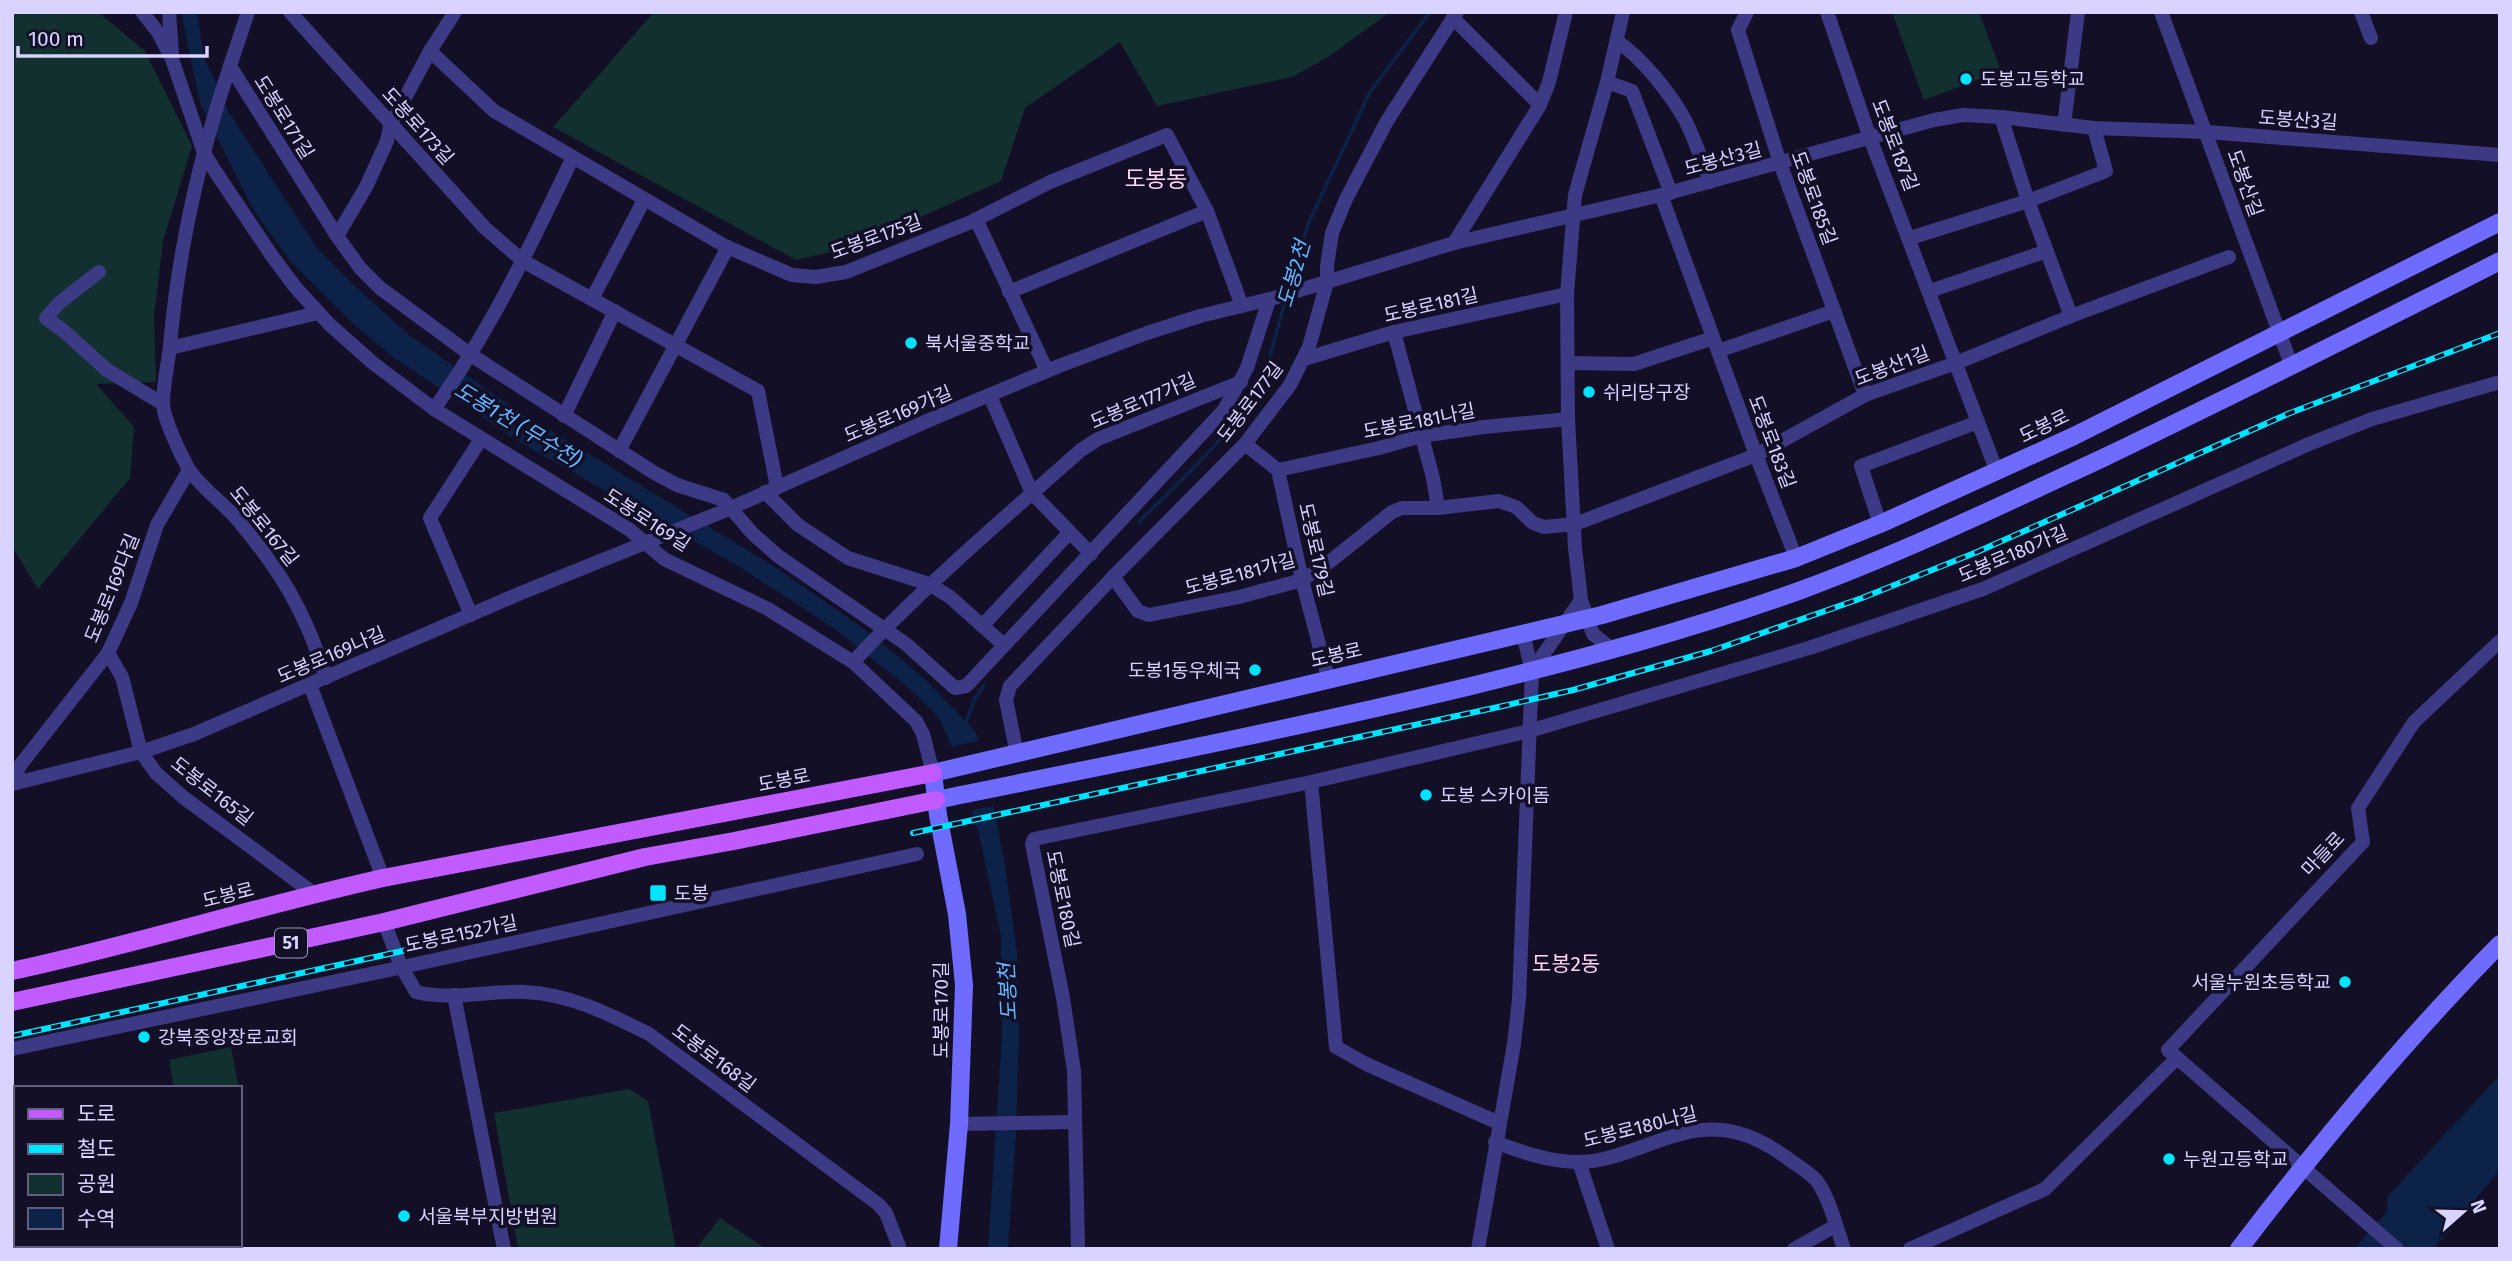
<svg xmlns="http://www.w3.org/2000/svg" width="2512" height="1261" font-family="'Fira Sans','Noto Sans KR',sans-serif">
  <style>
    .green { fill: #12302f }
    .water { fill: #0c2248 }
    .pier { fill: #130f26 }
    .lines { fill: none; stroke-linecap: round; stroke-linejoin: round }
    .stream { stroke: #0c2248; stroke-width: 3.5 }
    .street { stroke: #3d3a85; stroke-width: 14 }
    .secondary { stroke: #6f6bff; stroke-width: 18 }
    .primary { stroke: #c25bff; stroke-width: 18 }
    .rail-casing { stroke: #00e5ff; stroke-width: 6 }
    .rail { stroke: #130f26; stroke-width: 3.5; stroke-dasharray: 10; stroke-linecap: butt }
    .poi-dot { fill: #00e5ff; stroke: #130f26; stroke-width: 2.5 }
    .labels { text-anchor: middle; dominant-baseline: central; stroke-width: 7; stroke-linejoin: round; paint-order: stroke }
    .shield { fill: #130f26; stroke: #9e99be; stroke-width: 2 }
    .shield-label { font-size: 18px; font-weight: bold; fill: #d9d4ff }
    .poi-label { font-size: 19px; fill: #d9d4ff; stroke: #130f26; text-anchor: start }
    .street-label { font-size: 19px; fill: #d9d4ff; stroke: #130f26 }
    .water-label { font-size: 21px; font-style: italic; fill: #62b6ff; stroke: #130f26 }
    .neighbourhood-label { font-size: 21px; fill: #ffd6f0; stroke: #130f26 }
    .quarter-label { font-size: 23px; fill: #ffd6f0; stroke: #130f26 }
  </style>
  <rect width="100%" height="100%" fill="#130f26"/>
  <g class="green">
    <path d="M 12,12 L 98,12 L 145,51 L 192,146 L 163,241 L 154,317 L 156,382 L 96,384 L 134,427 L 130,478 L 38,589 L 12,546 Z"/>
    <path d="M 654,12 L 1390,12 L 1328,57 L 1292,77 L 1157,106 L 1120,42 L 1025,108 L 1001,181 L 853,247 L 796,260 L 553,127 Z"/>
    <path d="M 1892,12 L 1979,12 L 2001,71 L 1924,100 Z"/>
    <path d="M 231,1047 L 239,1088 L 174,1088 L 169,1060 Z"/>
    <path d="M 629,1089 L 648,1101 L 676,1249 L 518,1249 L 494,1113 Z"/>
    <path d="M 720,1218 L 766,1249 L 696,1249 Z"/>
  </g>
  <g class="water">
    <path d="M 181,12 L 197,12 L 204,57 L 228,111 L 317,248 L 358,289 L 408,334 L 518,411 L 772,565 L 863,628 L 925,679 L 975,731 L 983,752 L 1005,865 L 1017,954 L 1019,1031 L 1016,1130 L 1008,1249 L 988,1249 L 1002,1036 L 1001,936 L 979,834 L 950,742 L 938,716 L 909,688 L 840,633 L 811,613 L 736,565 L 518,441 L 393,357 L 357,327 L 291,262 L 254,211 L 200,103 Z"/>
    <path d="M 2500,1075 L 2500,1170 L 2433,1249 L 2354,1249 L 2387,1212 L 2387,1197 Z"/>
  </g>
  <path class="pier" d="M 983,740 L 997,805 L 968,811 L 948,748 Z"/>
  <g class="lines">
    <g class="stream">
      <path d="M 1289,288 L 1309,222 L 1370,92 L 1430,12"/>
      <path d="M 1139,522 C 1179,481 1226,441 1255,392 C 1271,363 1276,330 1286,299"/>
      <path d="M 966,723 L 975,698 L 984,686"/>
    </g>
    <g class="street">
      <path d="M 142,12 L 158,32 L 172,59 L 204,153 L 215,171 L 272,256 L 296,288 L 330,325 L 373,363 L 434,409 L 630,530 L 664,559 L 768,609 L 853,662 L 916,721 L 923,734 L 933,773"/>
      <path d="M 169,12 L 172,53"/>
      <path d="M 248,12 L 230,66 L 337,236 L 360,268 L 380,288 L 471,355 L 653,472 L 677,485 L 724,500 L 752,533 L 778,556 L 906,644 L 955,688 L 966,686 L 970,682 L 1224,410 L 1247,368 L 1269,300"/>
      <path d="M 290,12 L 485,228 L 523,261 L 758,391 L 777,487"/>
      <path d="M 1747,12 L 1738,30 L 1780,163 L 1865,395"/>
      <path d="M 1827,12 L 1870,138 L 1997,472"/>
      <path d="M 2161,12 L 2292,367"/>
      <path d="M 2361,12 L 2371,38"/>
      <path d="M 1453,18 L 1540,105"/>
      <path d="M 1617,41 C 1642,58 1671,94 1685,120 C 1695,139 1702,162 1710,182"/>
      <path d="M 430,51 L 494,111 L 725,246 L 792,275 L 816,277 L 846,272 L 971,222 L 1050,182 L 1167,135 L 1207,211 L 1242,306"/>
      <path d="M 230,66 C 200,155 178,252 170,346 C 168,364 163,385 163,404 C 164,420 180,453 188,468 C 198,485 222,502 236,518 C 280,570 306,612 326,678"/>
      <path d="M 1607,82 L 1632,91 L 1671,193"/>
      <path d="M 2001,117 L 2028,201 L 2071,316"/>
      <path d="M 2064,125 L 2078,12"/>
      <path d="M 1661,195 L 1756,455 L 1796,558"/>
      <path d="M 976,219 L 1047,371"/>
      <path d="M 337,236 L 366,187 L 387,141 L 390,126 L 430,51 L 455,12"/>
      <path d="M 1910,238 L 2028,201 L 2106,171 L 2094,128"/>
      <path d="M 1454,243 L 1540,105 L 1549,82 L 1566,12"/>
      <path d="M 99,272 L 59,303 L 46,318 L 65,332 L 107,370 L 163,404"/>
      <path d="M 1930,291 L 2047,251"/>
      <path d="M 1009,292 L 1207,211"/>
      <path d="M 592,299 L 644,200"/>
      <path d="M 1394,332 L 1433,478 L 1438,508"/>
      <path d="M 170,348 L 318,313"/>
      <path d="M 1718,351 L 1834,311"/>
      <path d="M 1304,359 L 1394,332 L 1567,294"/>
      <path d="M 1568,363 L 1634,364 L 1713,338"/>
      <path d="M 990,396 L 1032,493 L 1091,554"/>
      <path d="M 434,409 C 490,331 531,245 572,159"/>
      <path d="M 564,416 L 615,311"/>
      <path d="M 1245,444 L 1278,470 L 1302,580 L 1328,678"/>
      <path d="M 619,451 L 728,247"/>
      <path d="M 1278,470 L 1379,448 L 1421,436 L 1484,427 L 1568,419"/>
      <path d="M 765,492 L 798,525 L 848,558 L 929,584 L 950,597 L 1004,645"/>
      <path d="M 1880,524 L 1861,466 L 1978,422"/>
      <path d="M 1113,577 L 1138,611 L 1149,615 L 1239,597 L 1302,580 L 1328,563 L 1392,512 L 1402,508 L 1438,508 L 1499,501 L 1516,507 L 1533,523 L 1544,527 L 1575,524 L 1756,455 L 1865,395 L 1956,363 L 2071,316 L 2229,257"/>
      <path d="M 471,615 L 430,518 L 481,439"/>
      <path d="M 982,626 L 1070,532"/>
      <path d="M 1613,650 L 1593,634 L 1581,600 L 1575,548 L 1568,419 L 1567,294 L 1575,195 L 1607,82 L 1623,12"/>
      <path d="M 108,653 L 122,677 L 141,752 L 156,773 L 183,797 L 313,893"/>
      <path d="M 853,662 C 924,586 1003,519 1081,450 L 1098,439 L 1241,382"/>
      <path d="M 1532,671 L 1581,600"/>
      <path d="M 310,685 L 383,878"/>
      <path d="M 1017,754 L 1006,700 L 1010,686 L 1113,577 L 1245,444 L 1290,385 L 1309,347 L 1327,282 L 1327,266 L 1332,233 L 1346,199 L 1387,121 L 1457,12"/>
      <path d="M 17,782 L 18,768 L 108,653 L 131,603 L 157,525 L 189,470"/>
      <path d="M 1311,782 L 1336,1047 L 1366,1064 L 1499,1123"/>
      <path d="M 12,784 L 141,752 L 194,734 L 521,593 L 724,511 L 934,418 L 1059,366 L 1147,333 L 1200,316 L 1274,298 L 1454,243 L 1661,195 L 1934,120 L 1963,115 L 2001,117 L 2094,128 L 2207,132 L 2500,155"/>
      <path d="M 384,922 L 401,966 L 416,992 C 451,1001 489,990 525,992 C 570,994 609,1014 649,1034 L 878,1204 L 886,1213 L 900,1249"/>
      <path d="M 454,995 L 504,1249"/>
      <path d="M 12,1049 L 389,970 L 917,854"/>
      <path d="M 959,1124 L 1075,1122"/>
      <path d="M 1495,1142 C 1521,1152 1550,1162 1578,1162 C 1613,1162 1648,1142 1681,1134 C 1724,1122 1756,1135 1790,1160 C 1798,1166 1809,1172 1816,1180 C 1829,1196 1837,1229 1844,1249"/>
      <path d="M 1579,1162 L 1608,1249"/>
      <path d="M 1078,1249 L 1074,1071 L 1063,998 L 1032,844 L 1034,839 L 1311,782 L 1529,731 L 1809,648 L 1983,589 L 2309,444 L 2372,419 L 2500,382"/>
      <path d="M 1478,1249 L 1514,1044 L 1519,999 L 1532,671 L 1523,634"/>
      <path d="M 1794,1249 L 1835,1226"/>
      <path d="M 1910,1249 L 2045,1189 L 2176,1059"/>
      <path d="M 2397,1249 L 2168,1050 L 2363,842 L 2358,808 L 2414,722 L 2500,641"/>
    </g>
    <g class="secondary">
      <path d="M 936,800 C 1113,764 1291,729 1467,687 C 1581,659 1694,629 1804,589 C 1906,551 2004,504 2103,458 C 2236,394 2368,328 2500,261"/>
      <path d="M 948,1249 L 959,1124 L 964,985 L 957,914 L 938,815 L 933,773 L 1602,615 L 1796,558 L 1880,524 L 2074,436 L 2500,222"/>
      <path d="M 2239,1249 C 2320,1143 2406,1039 2500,944"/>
    </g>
    <g class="primary">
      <path d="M 12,971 C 137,944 258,906 383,878 L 933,773"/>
      <path d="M 12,1002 L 384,922 L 645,857 L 734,841 L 936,800"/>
    </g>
    <g class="rail-casing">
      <g id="rail">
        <path d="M 913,833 L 1503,706 L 1573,690 L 1711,651 L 1862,598 L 1977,552 L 2290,413 L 2500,333"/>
        <path d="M 12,1036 L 407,950"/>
      </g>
    </g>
    <use href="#rail" class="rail"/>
  </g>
  <g class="poi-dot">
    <circle cx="1966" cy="79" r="7"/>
    <circle cx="911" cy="343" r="7"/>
    <circle cx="1589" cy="392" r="7"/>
    <circle cx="1255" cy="670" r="7"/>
    <circle cx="1426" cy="795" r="7"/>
    <rect x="649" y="884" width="18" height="18" rx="3.5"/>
    <circle cx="2345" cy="982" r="7"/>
    <circle cx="144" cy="1037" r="7"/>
    <circle cx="2169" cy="1159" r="7"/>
    <circle cx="404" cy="1216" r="7"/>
  </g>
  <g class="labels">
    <rect class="shield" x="275" y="928.5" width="32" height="29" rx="5"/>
    <g class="shield-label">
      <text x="291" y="943">51</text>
    </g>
    <g class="poi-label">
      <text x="1980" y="79">도봉고등학교</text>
      <text x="925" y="343">북서울중학교</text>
      <text x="1603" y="392">쉬리당구장</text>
      <text x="1241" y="670" text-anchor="end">도봉1동우체국</text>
      <text x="1440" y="795">도봉 스카이돔</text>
      <text x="674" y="893">도봉</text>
      <text x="2331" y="982" text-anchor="end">서울누원초등학교</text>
      <text x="158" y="1037">강북중앙장로교회</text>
      <text x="2183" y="1159">누원고등학교</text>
      <text x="418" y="1216">서울북부지방법원</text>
    </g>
    <g class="street-label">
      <text transform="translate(284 117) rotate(58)">도봉로171길</text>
      <text transform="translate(2298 120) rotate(4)">도봉산3길</text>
      <text transform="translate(418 126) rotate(48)">도봉로173길</text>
      <text transform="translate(1895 145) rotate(69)">도봉로187길</text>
      <text transform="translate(1723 159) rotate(-15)">도봉산3길</text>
      <text transform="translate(2245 183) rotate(70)">도봉산길</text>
      <text transform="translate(1814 198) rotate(70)">도봉로185길</text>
      <text transform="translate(876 237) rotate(-20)">도봉로175길</text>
      <text transform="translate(1431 305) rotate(-13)">도봉로181길</text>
      <text transform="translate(1892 366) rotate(-21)">도봉산1길</text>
      <text transform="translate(1143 401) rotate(-23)">도봉로177가길</text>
      <text transform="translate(1250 402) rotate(-53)">도봉로177길</text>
      <text transform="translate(898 414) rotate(-23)">도봉로169가길</text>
      <text transform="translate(1419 421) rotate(-11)">도봉로181나길</text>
      <text transform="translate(2044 426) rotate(-26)">도봉로</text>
      <text transform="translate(1772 442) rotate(69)">도봉로183길</text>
      <text transform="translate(647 520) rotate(33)">도봉로169길</text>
      <text transform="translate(264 526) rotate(51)">도봉로167길</text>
      <text transform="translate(1316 550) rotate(77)">도봉로179길</text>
      <text transform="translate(2013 554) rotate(-23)">도봉로180가길</text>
      <text transform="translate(1240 574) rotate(-15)">도봉로181가길</text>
      <text transform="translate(112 588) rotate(-68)">도봉로169다길</text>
      <text transform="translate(331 655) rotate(-23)">도봉로169나길</text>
      <text transform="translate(1336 655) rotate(-13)">도봉로</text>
      <text transform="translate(784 780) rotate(-11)">도봉로</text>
      <text transform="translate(212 791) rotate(38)">도봉로165길</text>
      <text transform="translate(2323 854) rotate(-47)">마들로</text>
      <text transform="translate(228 895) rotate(-14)">도봉로</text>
      <text transform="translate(1063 899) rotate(78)">도봉로180길</text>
      <text transform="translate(461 934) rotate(-12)">도봉로152가길</text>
      <text transform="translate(941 1010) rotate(-90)">도봉로170길</text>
      <text transform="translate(714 1058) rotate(37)">도봉로168길</text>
      <text transform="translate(1640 1127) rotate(-14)">도봉로180나길</text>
    </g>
    <g class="water-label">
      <text transform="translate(1294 274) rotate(-74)">도봉2천</text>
      <text transform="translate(518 425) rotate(31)">도봉1천 (무수천)</text>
      <text transform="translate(1008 992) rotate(-93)">도봉천</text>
    </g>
    <g class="neighbourhood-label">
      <text x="1566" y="964">도봉2동</text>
    </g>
    <g class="quarter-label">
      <text x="1156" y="179">도봉동</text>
    </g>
  </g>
  <rect width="2512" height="1261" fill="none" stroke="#d9d4ff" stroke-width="28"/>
  <rect x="14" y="1086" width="228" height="161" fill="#130f26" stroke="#625e7d" stroke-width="2"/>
  <rect x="28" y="1109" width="35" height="10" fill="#c25bff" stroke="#625e7d" stroke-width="2"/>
  <text x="77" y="1121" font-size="21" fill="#d9d4ff">도로</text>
  <rect x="28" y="1144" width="35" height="10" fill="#00e5ff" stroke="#625e7d" stroke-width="2"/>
  <text x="77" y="1156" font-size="21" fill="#d9d4ff">철도</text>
  <rect x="28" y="1174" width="35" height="21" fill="#12302f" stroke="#625e7d" stroke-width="2"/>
  <text x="77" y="1191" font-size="21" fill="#d9d4ff">공원</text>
  <rect x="28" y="1208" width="35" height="21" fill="#0c2248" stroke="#625e7d" stroke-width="2"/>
  <text x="77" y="1226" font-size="21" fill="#d9d4ff">수역</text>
  <g transform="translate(2463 1212) rotate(70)" stroke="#130f26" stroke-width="5" paint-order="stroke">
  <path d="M0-5L12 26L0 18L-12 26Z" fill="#d9d4ff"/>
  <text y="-10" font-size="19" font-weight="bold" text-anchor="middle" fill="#d9d4ff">N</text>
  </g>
  <path d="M18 46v10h189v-10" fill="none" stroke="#d9d4ff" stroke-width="3.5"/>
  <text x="28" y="46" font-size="21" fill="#d9d4ff" stroke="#130f26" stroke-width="5" paint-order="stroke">100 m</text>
</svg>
